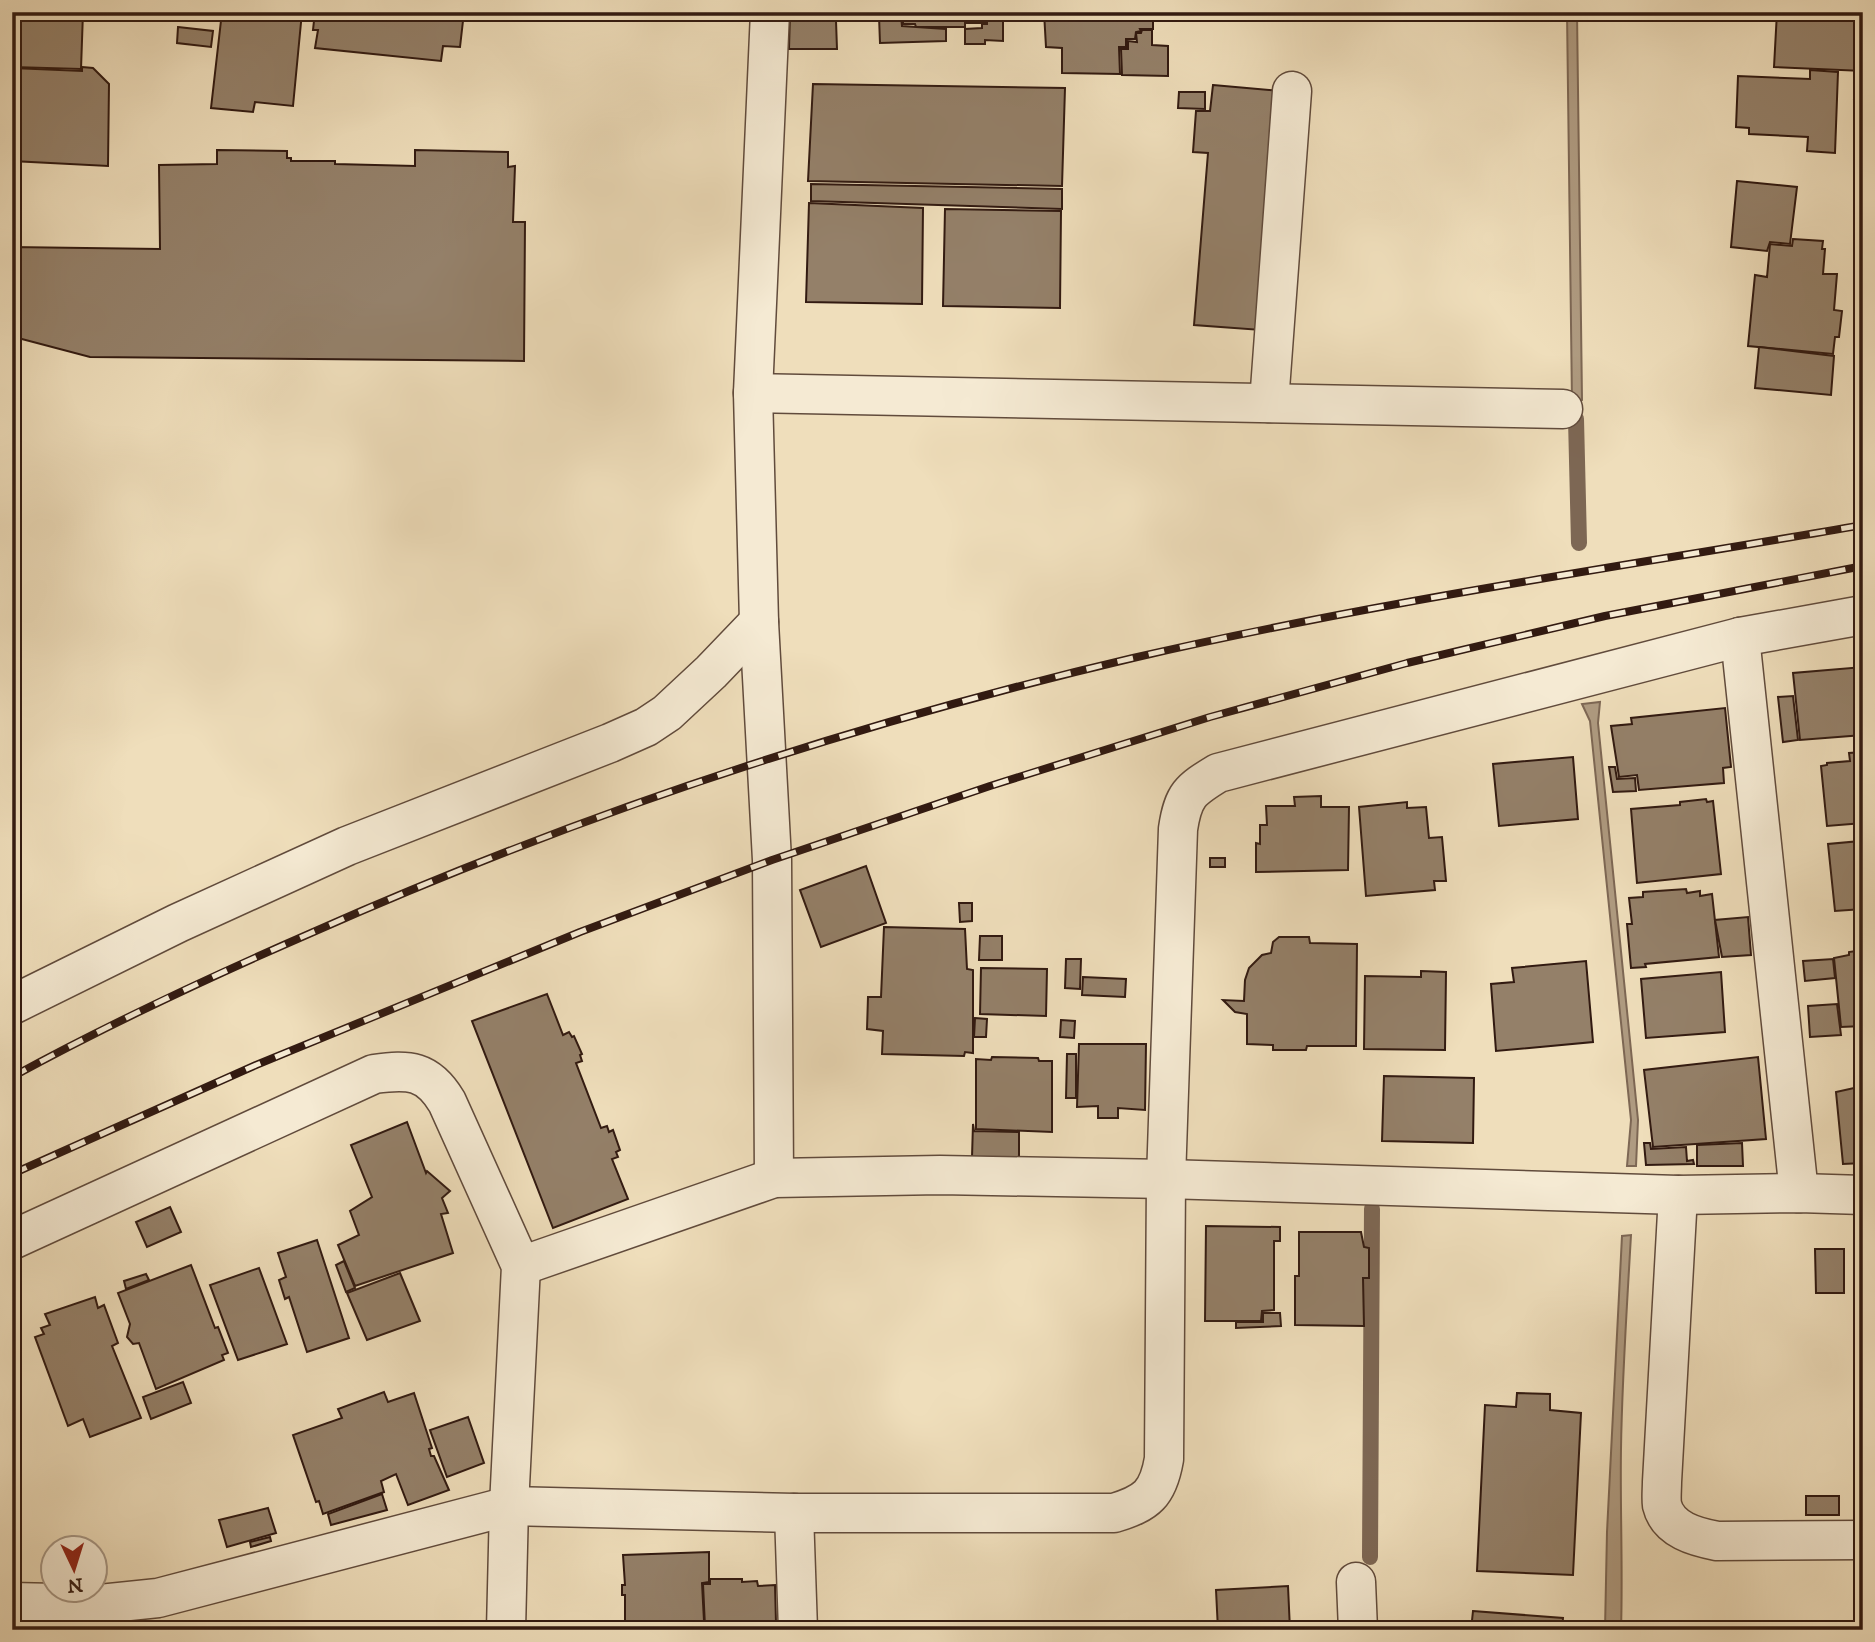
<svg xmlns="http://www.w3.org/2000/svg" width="1875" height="1642" font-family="'IM FELL DW Pica',serif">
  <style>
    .water { fill: #af9b81; stroke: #7d6754; stroke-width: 2 }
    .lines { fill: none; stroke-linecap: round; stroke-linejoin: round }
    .stream { stroke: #7d6754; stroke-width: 16 }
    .building { fill: #948069; stroke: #321a11; stroke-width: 2 }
    .minor-casing { stroke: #614b3c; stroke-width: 41 }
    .minor { stroke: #f5ead3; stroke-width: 38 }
    .rail-casing { stroke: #321a11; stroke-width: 8 }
    .rail { stroke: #f5ead3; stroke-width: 5; stroke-dasharray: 16; stroke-linecap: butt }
  </style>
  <rect width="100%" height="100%" fill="#efdebb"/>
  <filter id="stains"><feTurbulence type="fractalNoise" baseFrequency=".00286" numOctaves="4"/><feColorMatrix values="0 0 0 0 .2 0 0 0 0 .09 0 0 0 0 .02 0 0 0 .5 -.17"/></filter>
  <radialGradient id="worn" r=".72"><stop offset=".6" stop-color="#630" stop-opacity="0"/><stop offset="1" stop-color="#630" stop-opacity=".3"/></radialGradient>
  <g class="water">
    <path d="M 1567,12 L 1577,12 L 1582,400 L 1572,402 Z"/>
    <path d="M 1600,702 L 1598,723 L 1638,1120 L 1636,1166 L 1627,1166 L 1631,1120 L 1590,721 L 1582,704 Z"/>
    <path d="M 1631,1235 C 1627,1306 1622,1378 1621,1449 C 1620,1509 1623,1569 1621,1630 L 1605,1630 L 1607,1532 L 1622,1236 Z"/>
  </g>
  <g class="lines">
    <g class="stream">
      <path d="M 1576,419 L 1579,543"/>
      <path d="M 1370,1557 L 1372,1209"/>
    </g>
  </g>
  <g class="building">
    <path d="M 12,12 L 83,12 L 81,69 L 12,67 Z"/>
    <path d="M 222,12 L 302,12 L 293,106 L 255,102 L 253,112 L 211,108 Z"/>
    <path d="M 315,12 L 464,12 L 460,47 L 443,46 L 441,61 L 315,48 L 318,30 L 313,30 Z"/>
    <path d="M 790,12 L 827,12 L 827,20 L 836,21 L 837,49 L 789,49 Z"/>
    <path d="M 903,12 L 985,12 L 985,23 L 965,23 L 965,27 L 916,27 L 915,24 L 903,24 Z"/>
    <path d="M 987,12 L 1003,12 L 1003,41 L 985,40 L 985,44 L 965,44 L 965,29 L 982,28 L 982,24 L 987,24 Z"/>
    <path d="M 1044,12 L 1153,12 L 1153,29 L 1140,29 L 1141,31 L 1136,32 L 1135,39 L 1126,39 L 1126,47 L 1119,47 L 1120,74 L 1062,73 L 1062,48 L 1046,47 Z"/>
    <path d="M 1777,12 L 1863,12 L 1863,71 L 1774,67 Z"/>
    <path d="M 901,15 L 902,26 L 946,29 L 946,41 L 880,43 L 879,16 Z"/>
    <path d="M 178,27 L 213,31 L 211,47 L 177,43 Z"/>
    <path d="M 1142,30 L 1152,30 L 1152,45 L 1168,46 L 1168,76 L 1122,75 L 1121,49 L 1128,49 L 1128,41 L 1137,42 L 1136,33 L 1141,33 Z"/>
    <path d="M 82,67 L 93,68 L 109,84 L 108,166 L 12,161 L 12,68 L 82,71 Z"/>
    <path d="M 1810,70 L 1838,72 L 1835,153 L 1807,151 L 1808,137 L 1749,134 L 1749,128 L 1736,127 L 1738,76 L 1810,79 Z"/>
    <path d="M 1856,73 L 1863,73 L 1863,99 L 1854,99 Z"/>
    <path d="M 813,84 L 1065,88 L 1062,186 L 808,181 Z"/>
    <path d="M 1213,85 L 1280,91 L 1261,330 L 1194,325 L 1208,153 L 1193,152 L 1196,111 L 1210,111 Z"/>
    <path d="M 1179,92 L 1205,92 L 1205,109 L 1178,108 Z"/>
    <path d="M 217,150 L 287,151 L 287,158 L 291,158 L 291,161 L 335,161 L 335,164 L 415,166 L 415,150 L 508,152 L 508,167 L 515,166 L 513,222 L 525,222 L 524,361 L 90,357 L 18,338 L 19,332 L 12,331 L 12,247 L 160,249 L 159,165 L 217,164 Z"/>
    <path d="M 1737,181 L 1797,187 L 1790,244 L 1770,242 L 1767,251 L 1731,247 Z"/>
    <path d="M 811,184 L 1062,189 L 1062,209 L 811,201 Z"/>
    <path d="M 809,203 L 923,208 L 922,304 L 806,302 Z"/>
    <path d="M 945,209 L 1061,211 L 1060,308 L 943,306 Z"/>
    <path d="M 1793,239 L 1823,241 L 1822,249 L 1825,249 L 1823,274 L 1837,274 L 1834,310 L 1842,311 L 1839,337 L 1835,337 L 1833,354 L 1748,346 L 1755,275 L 1767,277 L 1770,244 L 1792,246 Z"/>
    <path d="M 1759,347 L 1834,356 L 1831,395 L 1755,388 Z"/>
    <path d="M 1863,667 L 1863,735 L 1800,740 L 1793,673 Z"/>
    <path d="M 1793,696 L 1798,740 L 1783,742 L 1778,697 Z"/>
    <path d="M 1725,708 L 1731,767 L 1723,768 L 1724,783 L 1639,790 L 1637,775 L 1619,777 L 1611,726 L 1632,724 L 1631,718 Z"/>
    <path d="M 1863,752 L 1863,823 L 1827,826 L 1821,766 L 1827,765 L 1827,763 L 1850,761 L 1849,753 Z"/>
    <path d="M 1573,757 L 1578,819 L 1499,826 L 1493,764 Z"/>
    <path d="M 1609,767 L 1615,767 L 1617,779 L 1635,778 L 1636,791 L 1613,792 Z"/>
    <path d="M 1321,796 L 1321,807 L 1349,807 L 1348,870 L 1256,872 L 1256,843 L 1260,844 L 1260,825 L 1267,825 L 1266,806 L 1295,806 L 1294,797 Z"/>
    <path d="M 1706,799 L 1707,802 L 1713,801 L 1721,874 L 1637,883 L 1631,809 L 1680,805 L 1680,802 Z"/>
    <path d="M 1407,802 L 1407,808 L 1426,807 L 1429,838 L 1442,837 L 1446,881 L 1434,881 L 1435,890 L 1366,896 L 1359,807 Z"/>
    <path d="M 1859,838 L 1863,838 L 1863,909 L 1835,911 L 1828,844 L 1860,841 Z"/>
    <rect x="1210" y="858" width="15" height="9"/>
    <path d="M 866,866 L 886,923 L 821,947 L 800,890 Z"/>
    <path d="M 1686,889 L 1687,893 L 1700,891 L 1700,896 L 1712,894 L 1719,957 L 1645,964 L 1646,967 L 1631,968 L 1627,924 L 1632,924 L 1629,898 L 1643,897 L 1643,892 Z"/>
    <path d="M 959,903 L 972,903 L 972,921 L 960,922 Z"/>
    <path d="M 1748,917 L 1751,955 L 1722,957 L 1715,920 Z"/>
    <path d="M 884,927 L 965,929 L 967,969 L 973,970 L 973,1053 L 965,1052 L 964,1056 L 882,1054 L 883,1031 L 867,1029 L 868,997 L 881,997 Z"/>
    <path d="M 980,936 L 1002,936 L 1002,960 L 979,960 Z"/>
    <path d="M 1279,937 L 1309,937 L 1310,943 L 1357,944 L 1356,1046 L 1307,1046 L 1306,1050 L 1273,1050 L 1273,1045 L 1247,1044 L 1247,1014 L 1235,1012 L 1223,1000 L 1244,1001 L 1245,980 L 1249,968 L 1262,955 L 1271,953 L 1273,942 Z"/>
    <path d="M 1863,950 L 1863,1026 L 1841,1027 L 1834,958 L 1849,955 L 1849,952 Z"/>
    <path d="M 1066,959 L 1081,959 L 1080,989 L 1065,988 Z"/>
    <path d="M 1833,959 L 1835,978 L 1805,981 L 1803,961 Z"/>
    <path d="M 1586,961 L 1593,1042 L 1496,1051 L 1491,984 L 1514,982 L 1512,968 Z"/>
    <path d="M 981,968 L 1047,969 L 1046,1016 L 980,1014 Z"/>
    <path d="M 1421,971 L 1446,972 L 1445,1050 L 1364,1049 L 1365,976 L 1421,977 Z"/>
    <path d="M 1721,972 L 1725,1032 L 1646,1038 L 1641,979 Z"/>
    <path d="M 1083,977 L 1126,979 L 1125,997 L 1082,995 Z"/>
    <path d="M 547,994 L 563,1035 L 569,1032 L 572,1037 L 574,1036 L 582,1054 L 580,1055 L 582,1061 L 576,1063 L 601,1128 L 607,1126 L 609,1132 L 613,1130 L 620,1150 L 616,1152 L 618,1157 L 612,1159 L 628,1199 L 553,1228 L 472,1021 Z"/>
    <path d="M 1837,1004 L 1841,1035 L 1810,1037 L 1808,1006 Z"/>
    <path d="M 975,1018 L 987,1019 L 986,1037 L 974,1037 Z"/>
    <path d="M 1061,1020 L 1075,1021 L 1074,1038 L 1060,1037 Z"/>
    <path d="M 1079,1044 L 1146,1044 L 1145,1110 L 1118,1108 L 1118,1118 L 1098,1118 L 1098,1106 L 1077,1107 Z"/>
    <path d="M 1067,1054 L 1076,1054 L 1076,1098 L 1066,1098 Z"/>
    <path d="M 992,1057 L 1038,1058 L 1039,1061 L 1052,1061 L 1052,1132 L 976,1129 L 976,1059 L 991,1060 Z"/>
    <path d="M 1758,1057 L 1766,1139 L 1653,1147 L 1644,1070 Z"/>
    <path d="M 1384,1076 L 1474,1078 L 1473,1143 L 1382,1141 Z"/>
    <path d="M 1863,1086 L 1863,1163 L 1843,1164 L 1836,1092 Z"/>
    <path d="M 407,1122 L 426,1173 L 427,1171 L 450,1191 L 442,1198 L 448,1213 L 441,1214 L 453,1253 L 355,1286 L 338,1245 L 359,1235 L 350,1211 L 372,1197 L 351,1145 Z"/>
    <path d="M 973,1124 L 974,1131 L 1019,1132 L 1019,1157 L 972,1157 Z"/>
    <path d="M 1644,1143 L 1650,1143 L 1651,1149 L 1686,1147 L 1687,1161 L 1693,1160 L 1694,1164 L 1646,1165 Z"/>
    <path d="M 1742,1143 L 1743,1166 L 1697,1166 L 1697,1145 Z"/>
    <path d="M 170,1207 L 181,1232 L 147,1247 L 136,1222 Z"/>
    <path d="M 1206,1226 L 1280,1227 L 1280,1241 L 1274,1241 L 1274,1310 L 1262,1311 L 1261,1321 L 1205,1321 Z"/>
    <path d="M 1299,1232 L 1361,1232 L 1364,1247 L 1369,1248 L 1369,1278 L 1363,1278 L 1364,1326 L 1295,1325 L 1295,1276 L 1299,1276 Z"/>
    <path d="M 317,1240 L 349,1338 L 307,1352 L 289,1297 L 285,1299 L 279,1280 L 286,1277 L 278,1253 Z"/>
    <path d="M 1815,1249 L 1844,1249 L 1844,1293 L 1816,1293 Z"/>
    <path d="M 344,1261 L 355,1288 L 346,1292 L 336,1265 Z"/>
    <path d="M 191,1265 L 215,1328 L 218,1327 L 228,1353 L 222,1355 L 224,1360 L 156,1389 L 139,1343 L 133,1344 L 127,1337 L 130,1324 L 118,1293 Z"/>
    <path d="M 259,1268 L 287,1344 L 238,1360 L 210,1285 Z"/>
    <path d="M 400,1273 L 420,1321 L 367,1340 L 347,1293 Z"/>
    <path d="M 146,1274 L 149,1280 L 126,1289 L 124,1281 Z"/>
    <path d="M 95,1297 L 98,1308 L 104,1305 L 118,1343 L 112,1346 L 141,1418 L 90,1437 L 83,1419 L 68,1426 L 35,1337 L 44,1334 L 41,1328 L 50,1325 L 45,1314 Z"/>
    <path d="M 1263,1313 L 1280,1313 L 1281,1326 L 1236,1328 L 1236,1322 L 1263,1322 Z"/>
    <path d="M 183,1382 L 191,1403 L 151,1419 L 143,1397 Z"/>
    <path d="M 384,1392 L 388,1402 L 414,1393 L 432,1448 L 429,1449 L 431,1456 L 434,1456 L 449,1490 L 408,1505 L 396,1474 L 381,1481 L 384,1492 L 323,1514 L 319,1501 L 316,1502 L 293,1435 L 342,1418 L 338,1409 Z"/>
    <path d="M 1517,1393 L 1550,1394 L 1550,1410 L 1581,1413 L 1573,1575 L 1477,1571 L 1485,1405 L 1516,1407 Z"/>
    <path d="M 468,1417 L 484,1463 L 447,1477 L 430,1430 Z"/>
    <path d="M 382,1494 L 387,1510 L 331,1525 L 328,1514 Z"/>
    <rect x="1806" y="1496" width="33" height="19"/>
    <path d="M 268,1508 L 276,1533 L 227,1547 L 219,1520 Z"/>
    <path d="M 270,1537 L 271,1541 L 251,1547 L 250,1542 Z"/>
    <path d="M 709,1552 L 709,1582 L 702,1583 L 704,1621 L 625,1625 L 625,1595 L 622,1595 L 622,1585 L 625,1585 L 623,1555 Z"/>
    <path d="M 710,1579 L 742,1579 L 742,1582 L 757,1581 L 758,1586 L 775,1585 L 776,1623 L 705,1627 L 703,1584 L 710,1584 Z"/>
    <path d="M 1288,1586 L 1290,1630 L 1218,1630 L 1216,1590 Z"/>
    <path d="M 1473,1611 L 1563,1618 L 1562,1630 L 1471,1630 Z"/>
  </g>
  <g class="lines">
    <g class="minor-casing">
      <g id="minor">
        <path d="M 770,12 L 753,393 L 759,622 L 772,860 L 774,1178"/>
        <path d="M 753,393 L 1563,409"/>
        <path d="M 1269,403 L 1292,91"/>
        <path d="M 1740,637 L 1799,1193"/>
        <path d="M 12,1005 L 178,923 L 347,846 L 610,743 L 646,727 L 667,713 L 711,672 L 759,622"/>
        <path d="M 1678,1195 L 1662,1482 C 1662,1489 1661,1498 1662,1505 C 1668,1530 1696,1537 1717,1541 L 1863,1540"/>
        <path d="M 12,1240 L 374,1074 C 409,1069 428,1070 447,1102 L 521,1266 L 509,1506 L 506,1630"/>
        <path d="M 521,1266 L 774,1178 L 940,1175 L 1166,1179 L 1678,1195 L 1799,1193 L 1863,1195"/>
        <path d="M 794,1513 L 798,1630"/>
        <path d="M 1356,1582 L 1358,1630"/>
        <path d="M 12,1602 L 100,1604 L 158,1598 L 509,1506 L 794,1513 L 1114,1513 C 1147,1503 1158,1494 1164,1459 L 1166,1179 L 1178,829 C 1183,795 1190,790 1218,773 L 1740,637 L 1863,615"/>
      </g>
    </g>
    <use href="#minor" class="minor"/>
    <g class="rail-casing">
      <g id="rail">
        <path d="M 12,1077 C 109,1024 210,977 311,933 C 575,816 852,724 1133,658 C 1374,602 1620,567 1863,525"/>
        <path d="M 12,1174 L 256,1065 L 580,932 L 772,860 L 990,786 L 1210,717 L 1407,663 L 1605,616 L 1863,566"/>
      </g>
    </g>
    <use href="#rail" class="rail"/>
  </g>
  <rect width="1875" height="1642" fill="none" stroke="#efdebb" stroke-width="42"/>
  <rect x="14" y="14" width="1847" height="1614" fill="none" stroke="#321a11" stroke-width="3.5"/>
  <rect x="21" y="21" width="1833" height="1600" fill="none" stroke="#321a11" stroke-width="2"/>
  <g transform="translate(74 1569) rotate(176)"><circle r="33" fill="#f5ead3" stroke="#a79785" stroke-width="2"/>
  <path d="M0-5L12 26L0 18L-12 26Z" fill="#8f2418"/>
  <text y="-10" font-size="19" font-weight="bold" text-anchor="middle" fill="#321a11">N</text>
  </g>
  <rect width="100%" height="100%" filter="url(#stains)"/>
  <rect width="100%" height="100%" fill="url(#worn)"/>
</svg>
